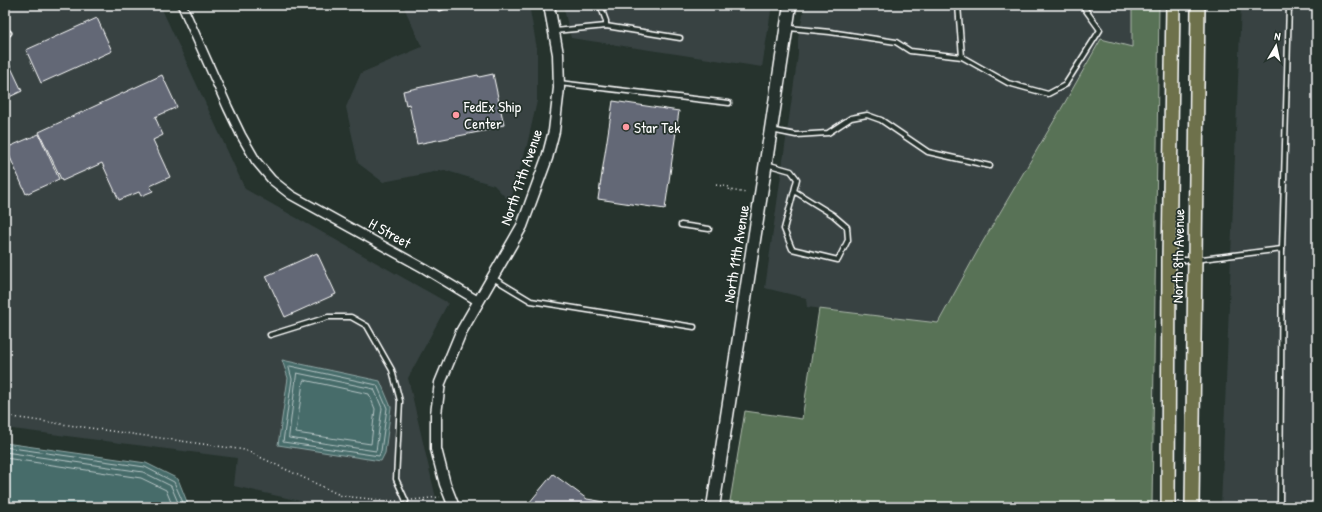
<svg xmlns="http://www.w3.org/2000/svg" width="1322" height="512" font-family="'Patrick Hand',sans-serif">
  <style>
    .built { fill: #384343 }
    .green { fill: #597257; stroke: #acb8ab }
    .water { fill: #476c6b; stroke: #91a7a6 }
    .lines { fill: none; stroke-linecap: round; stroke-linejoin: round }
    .shore { stroke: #b5c4c4; stroke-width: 1 }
    .building { fill: #636876; stroke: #fff }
    .service-casing { stroke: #fff; stroke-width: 7 }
    .minor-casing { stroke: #fff; stroke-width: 11 }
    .tertiary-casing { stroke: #fff; stroke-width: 13 }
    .secondary-casing { stroke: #fff; stroke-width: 15 }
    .primary-casing { stroke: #fff; stroke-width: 16 }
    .path { stroke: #fff; stroke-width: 1.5; stroke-dasharray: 1 3; stroke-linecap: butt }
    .service { stroke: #26332d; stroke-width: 4 }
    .minor { stroke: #26332d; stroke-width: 8 }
    .tertiary { stroke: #26332d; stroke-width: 10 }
    .secondary { stroke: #26332d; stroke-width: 12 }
    .primary { stroke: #6e714b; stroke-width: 13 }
    .poi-dot { fill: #ff9aa2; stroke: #26332d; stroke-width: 1.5 }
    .labels { text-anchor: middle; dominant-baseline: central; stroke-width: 3.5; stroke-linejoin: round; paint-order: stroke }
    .poi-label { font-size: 15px; fill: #fff; stroke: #26332d; text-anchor: start }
    .street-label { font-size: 15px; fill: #fff; stroke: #26332d }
  </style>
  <rect width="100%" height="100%" fill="#26332d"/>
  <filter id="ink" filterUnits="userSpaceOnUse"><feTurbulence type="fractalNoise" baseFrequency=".025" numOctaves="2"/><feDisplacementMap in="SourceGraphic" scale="8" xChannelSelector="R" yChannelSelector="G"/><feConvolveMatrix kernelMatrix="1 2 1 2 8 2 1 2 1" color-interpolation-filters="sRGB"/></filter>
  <g filter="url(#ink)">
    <g class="built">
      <path d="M 5,5 L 160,5 L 245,189 L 448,303 L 408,378 L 438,507 L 327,507 L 234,486 L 237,458 L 5,428 Z"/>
      <path d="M 403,5 L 529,5 L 537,49 L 537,101 L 527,145 L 510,202 L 494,185 L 444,170 L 383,182 L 358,163 L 346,107 L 361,73 L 422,47 Z"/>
      <path d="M 563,5 L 772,5 L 762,67 L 571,38 Z"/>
      <path d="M 805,5 L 1132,5 L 1132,47 L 1064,104 L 982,243 L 938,323 L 807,307 L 806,298 L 765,288 L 798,55 L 798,39 Z"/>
      <path d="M 1241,5 L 1317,5 L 1317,507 L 1221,507 Z"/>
    </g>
    <path class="green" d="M 1132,5 L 1159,5 L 1152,507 L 729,507 L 745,411 L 802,419 L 819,309 L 938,323 L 982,243 L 1064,104 L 1101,39 L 1132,47 Z"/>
    <g class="water">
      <path d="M 282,360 L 380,381 L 391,407 L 385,453 L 381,461 L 278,445 L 288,378 Z"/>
      <path d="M 5,443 L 146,463 L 178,479 L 189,507 L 5,507 Z"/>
    </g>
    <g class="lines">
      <g class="shore">
        <path d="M 290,366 L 377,385 L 387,408 L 381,451 L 379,456 L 283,442 L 292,379 L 289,368 Z"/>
        <path d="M 297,373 L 374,389 L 382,408 L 376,451 L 289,438 Z"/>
        <path d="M 304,380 L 369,394 L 375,409 L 371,444 L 296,433 L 303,382 Z"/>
        <path d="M 5,447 L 145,467 L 174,482 L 185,507"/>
        <path d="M 5,452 L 143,472 L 171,486 L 180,507"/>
        <path d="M 5,458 L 141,478 L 166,490 L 173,507"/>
      </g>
    </g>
    <g class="building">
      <path d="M 97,18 L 112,51 L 41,83 L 26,50 Z"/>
      <path d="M 7,59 L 22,91 L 5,99 L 5,60 Z"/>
      <path d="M 493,74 L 504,125 L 489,128 L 489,130 L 417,144 L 409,104 L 406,105 L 403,91 L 478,75 L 479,77 Z"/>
      <path d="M 162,75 L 177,107 L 155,117 L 163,135 L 153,140 L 170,177 L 150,186 L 153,191 L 141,196 L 139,192 L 119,200 L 102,163 L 62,181 L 39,132 Z"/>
      <path d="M 613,101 L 679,111 L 665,209 L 598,199 Z"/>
      <path d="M 39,134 L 59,179 L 26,194 L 6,148 Z"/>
      <path d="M 317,253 L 336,294 L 285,317 L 266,276 Z"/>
      <path d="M 553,474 L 587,499 L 635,507 L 534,507 L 529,503 Z"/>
    </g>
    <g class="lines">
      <g class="service-casing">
        <g id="service">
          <path d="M 600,5 L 606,21 L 606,26"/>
          <path d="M 440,8 L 447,5"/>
          <path d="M 789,28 L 830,32 L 896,42 L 910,51 L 962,57 L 958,5"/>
          <path d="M 5,30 L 9,33"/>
          <path d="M 555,31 L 606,26 L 680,38"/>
          <path d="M 962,57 L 1008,83 L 1048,94 L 1065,85 L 1100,30 L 1082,5"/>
          <path d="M 559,83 L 729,103"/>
          <path d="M 771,130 L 796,135 L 828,133 L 851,118 L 867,115 L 881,120 L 928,152 L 990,166"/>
          <path d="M 766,164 L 791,171 L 797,179 L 794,191 L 833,215 L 847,227 L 848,240 L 838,260 L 792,249 L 784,229 L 794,191"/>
          <path d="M 681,225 L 709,229"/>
          <path d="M 1282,249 L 1289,5"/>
          <path d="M 1171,260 L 1194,260 L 1282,249 L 1280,505 L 1277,507"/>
          <path d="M 493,278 L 531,301 L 694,327"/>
          <path d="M 270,335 L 328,317 L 351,317 L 367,326 L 392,370 L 400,401 L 396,479 L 406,501"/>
        </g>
      </g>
      <g class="minor-casing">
        <path id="minor" d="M 182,5 L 228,108 L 241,135 L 256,161 L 272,180 L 291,195 L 425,269 L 478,301"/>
      </g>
      <g class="tertiary-casing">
        <path id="tertiary" d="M 454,507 L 445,484 L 436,449 L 436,414 L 440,383 L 461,332 L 522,226 L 547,158 L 554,131 L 559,88 L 558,54 L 549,5"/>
      </g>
      <g class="secondary-casing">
        <path id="secondary" d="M 713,507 L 790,5"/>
      </g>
      <g class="primary-casing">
        <g id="primary">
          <path d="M 1168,507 L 1169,259 L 1173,5"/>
          <path d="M 1192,507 L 1198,5"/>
        </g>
      </g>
      <g class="path">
        <path d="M 716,185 L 730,187 L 729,190 L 747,193"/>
        <path d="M 5,416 L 245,450 L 342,496 L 381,500 L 398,501"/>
        <path d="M 412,500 L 440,497"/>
      </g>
      <use href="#service" class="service"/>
      <use href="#minor" class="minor"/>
      <use href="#tertiary" class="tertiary"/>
      <use href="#secondary" class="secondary"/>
      <use href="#primary" class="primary"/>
    </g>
  </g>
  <g class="poi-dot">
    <circle cx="456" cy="115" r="4"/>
    <circle cx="626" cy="127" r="4"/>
  </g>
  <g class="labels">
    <g class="poi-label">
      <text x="464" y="106">FedEx Ship<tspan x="464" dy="17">Center</tspan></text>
      <text x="634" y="127">Star Tek</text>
    </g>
    <g class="street-label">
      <text transform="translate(521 177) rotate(-71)">North 17th Avenue</text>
      <text transform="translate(390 233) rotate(29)">H Street</text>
      <text transform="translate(736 254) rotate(-81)">North 11th Avenue</text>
      <text transform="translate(1178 256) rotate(-89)">North 8th Avenue</text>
    </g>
  </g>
  <rect width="1322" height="512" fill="none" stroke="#26332d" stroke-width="20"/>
  <rect x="10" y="10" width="1302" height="492" fill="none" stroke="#fff" stroke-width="1.5" filter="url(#ink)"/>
  <g transform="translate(1276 46) rotate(9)" stroke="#26332d" stroke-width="3" paint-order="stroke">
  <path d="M0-3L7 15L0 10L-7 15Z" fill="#ffffff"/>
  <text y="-6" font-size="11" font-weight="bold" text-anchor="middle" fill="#ffffff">N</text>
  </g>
</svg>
